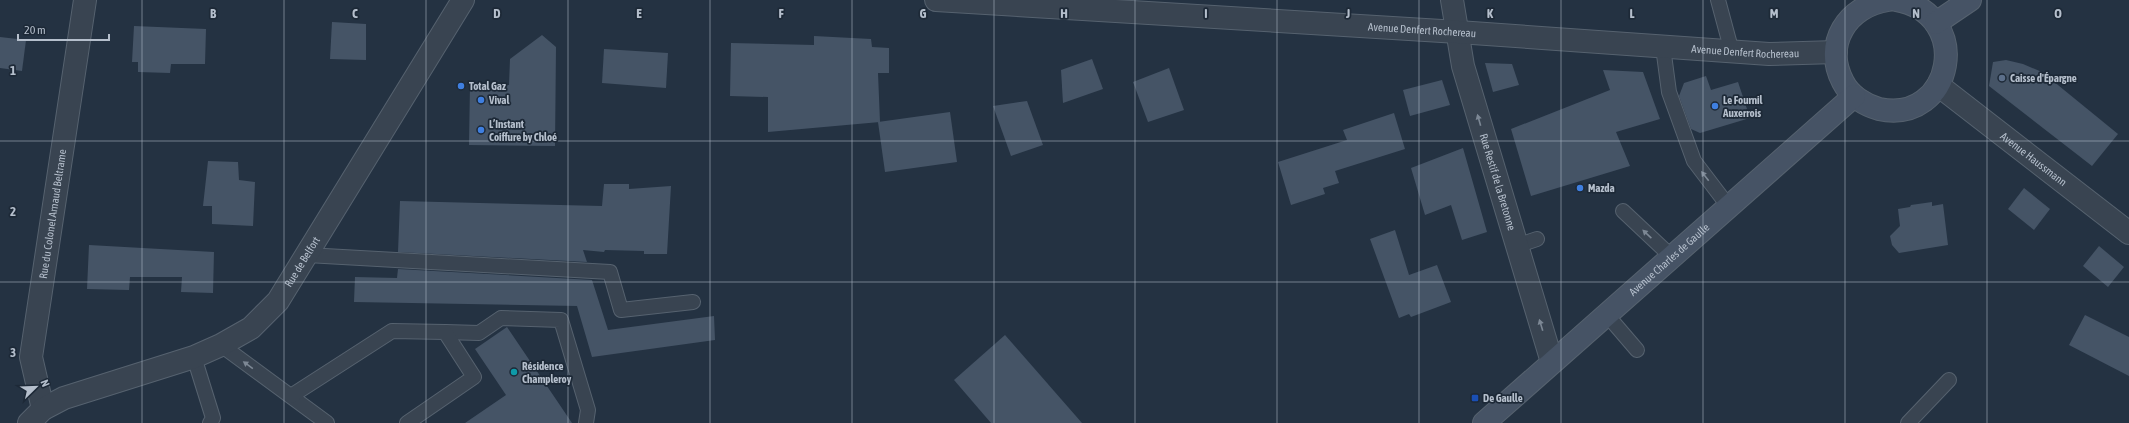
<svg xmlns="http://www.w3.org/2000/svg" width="2129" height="423" font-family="'Asap Condensed',sans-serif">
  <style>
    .building { fill: #455466 }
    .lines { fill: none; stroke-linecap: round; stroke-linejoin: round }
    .service-casing { stroke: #56626f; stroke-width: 16 }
    .minor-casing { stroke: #56626f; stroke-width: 24 }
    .tertiary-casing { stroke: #56626f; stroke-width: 24 }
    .secondary-casing { stroke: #56626f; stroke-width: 24 }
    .service { stroke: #394451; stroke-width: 14 }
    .minor { stroke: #394451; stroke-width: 22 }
    .tertiary { stroke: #394451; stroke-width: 22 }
    .secondary { stroke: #465365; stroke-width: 22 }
    .oneway { fill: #7d8895 }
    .grid { fill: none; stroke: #b5bfcc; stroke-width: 1; stroke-opacity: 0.55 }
    .service-dot { fill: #5c6f8a; stroke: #1d2937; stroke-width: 1.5 }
    .shop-dot { fill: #3f7fe0; stroke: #1d2937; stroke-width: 1.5 }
    .culture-dot { fill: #0f9aa8; stroke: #1d2937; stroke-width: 1.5 }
    .transit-dot { fill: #1a4fb4; stroke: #1d2937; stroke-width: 1.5 }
    .labels { text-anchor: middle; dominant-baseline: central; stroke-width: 3.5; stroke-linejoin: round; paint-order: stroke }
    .street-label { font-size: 11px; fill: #b5bfcc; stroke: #1d2937 }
    .poi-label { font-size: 11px; font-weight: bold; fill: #b5bfcc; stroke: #1d2937; text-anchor: start }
    .grid-label { font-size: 13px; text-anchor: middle; font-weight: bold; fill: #b5bfcc; stroke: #1d2937; stroke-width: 3.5; stroke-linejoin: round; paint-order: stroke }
  </style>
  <rect width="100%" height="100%" fill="#243242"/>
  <g class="building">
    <path d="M 332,22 L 366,24 L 366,60 L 330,59 Z"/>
    <path d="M 134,26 L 206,29 L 205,64 L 171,64 L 170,73 L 138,72 L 138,62 L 132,62 Z"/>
    <path d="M 542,35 L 556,47 L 555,146 L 469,145 L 470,85 L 509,85 L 510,59 Z"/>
    <path d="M 814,36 L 871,39 L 872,47 L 889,48 L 889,73 L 878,73 L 880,122 L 768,132 L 768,97 L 730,96 L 731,43 L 814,45 Z"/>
    <path d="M 0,37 L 26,40 L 22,71 L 0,68 Z"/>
    <path d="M 604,49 L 668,53 L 666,88 L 602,83 Z"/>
    <path d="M 1092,59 L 1103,89 L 1063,103 L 1061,70 Z"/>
    <path d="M 2006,60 L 2023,64 L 2042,72 L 2118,134 L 2092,166 L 1989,86 L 1993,62 Z"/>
    <path d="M 1485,63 L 1512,64 L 1519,85 L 1493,92 Z"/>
    <path d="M 1169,68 L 1184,110 L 1148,122 L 1133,82 Z"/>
    <path d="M 1603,70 L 1643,72 L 1660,119 L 1616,132 L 1630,166 L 1531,196 L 1511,129 L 1610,90 Z"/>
    <path d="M 1706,76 L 1711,90 L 1738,82 L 1750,118 L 1700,133 L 1691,129 L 1679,96 L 1684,83 Z"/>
    <path d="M 1442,80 L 1450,105 L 1410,116 L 1403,90 Z"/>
    <path d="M 1027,101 L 1043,145 L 1011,156 L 993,106 Z"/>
    <path d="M 950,112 L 957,162 L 885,172 L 878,122 Z"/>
    <path d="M 1394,113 L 1405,149 L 1335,171 L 1339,183 L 1323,188 L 1325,194 L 1291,205 L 1278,162 L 1347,140 L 1343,130 Z"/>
    <path d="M 1463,148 L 1487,232 L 1462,240 L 1451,205 L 1425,215 L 1411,168 Z"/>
    <path d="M 208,161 L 238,162 L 239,180 L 255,182 L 253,226 L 212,224 L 212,206 L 203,206 Z"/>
    <path d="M 604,184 L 629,184 L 629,189 L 671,186 L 667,254 L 644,254 L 644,251 L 605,250 L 604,252 L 583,250 L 587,262 L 398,252 L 400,201 L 602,206 Z"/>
    <path d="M 2024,188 L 2050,209 L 2034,230 L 2008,209 Z"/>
    <path d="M 1932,202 L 1932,206 L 1943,204 L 1948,245 L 1899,253 L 1892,245 L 1890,236 L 1900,226 L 1898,209 L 1910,207 L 1911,205 Z"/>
    <path d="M 1395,230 L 1409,275 L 1437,265 L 1451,302 L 1411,317 L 1409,314 L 1399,318 L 1370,239 Z"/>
    <path d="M 89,245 L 214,252 L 213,293 L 181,292 L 182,277 L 130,277 L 129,290 L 87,289 Z"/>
    <path d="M 2099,246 L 2124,267 L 2108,287 L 2083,266 Z"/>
    <path d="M 398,269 L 592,280 L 608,330 L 714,316 L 715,340 L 592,357 L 577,306 L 354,302 L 355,277 L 397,278 Z"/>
    <path d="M 2085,315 L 2129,337 L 2129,376 L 2069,345 Z"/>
    <path d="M 507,327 L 572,423 L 465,423 L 506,395 L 475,349 Z"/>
    <path d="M 1005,335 L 1082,423 L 991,423 L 954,380 Z"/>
  </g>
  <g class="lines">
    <g class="service-casing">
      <g id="service">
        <path d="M 1718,0 L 1732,52"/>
        <path d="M 1663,47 L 1669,92 L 1694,161 L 1729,207"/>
        <path d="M 1623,211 L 1672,257"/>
        <path d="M 1516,246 L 1537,239"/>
        <path d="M 307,255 L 610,272 L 621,310 L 693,302"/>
        <path d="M 1607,315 L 1637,350"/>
        <path d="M 445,332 L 479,333 L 501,318 L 561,320 L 588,410 L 586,423"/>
        <path d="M 221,345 L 327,423"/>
        <path d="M 194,357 L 213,418 L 210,423"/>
        <path d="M 291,396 L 392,331 L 445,332 L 474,377 L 407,423"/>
        <path d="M 1908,423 L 1949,380"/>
      </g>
    </g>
    <g class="minor-casing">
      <g id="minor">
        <path id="s1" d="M 1452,0 L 1463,66 L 1552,362"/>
        <path id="s2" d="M 43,409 L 31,357 L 85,0"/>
        <path id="s3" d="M 29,423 L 43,409 L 64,398 L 194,357 L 221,345 L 251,328 L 278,301 L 463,0"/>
      </g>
    </g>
    <g class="tertiary-casing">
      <g id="tertiary">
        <path id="s4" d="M 936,0 L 1458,32 L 1769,54 L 1836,52"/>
        <path id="s5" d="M 1938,85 L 2129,233"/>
      </g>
    </g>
    <g class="secondary-casing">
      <g id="secondary">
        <path d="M 1888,0 C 1847,6 1823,44 1843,82 C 1850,96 1865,105 1879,109 C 1953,125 1975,14 1896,0"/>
        <path d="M 1936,23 L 1970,0"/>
        <path id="s6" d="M 1484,423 L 1854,96"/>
      </g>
    </g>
    <use href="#service" class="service"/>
    <use href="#minor" class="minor"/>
    <use href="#tertiary" class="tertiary"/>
    <use href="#secondary" class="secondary"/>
  </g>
  <defs><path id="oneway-solid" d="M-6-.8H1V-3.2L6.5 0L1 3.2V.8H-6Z"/></defs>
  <g class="oneway">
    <use href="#oneway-solid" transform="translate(1479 120) rotate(-106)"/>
    <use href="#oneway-solid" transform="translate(1705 176) rotate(-128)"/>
    <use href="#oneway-solid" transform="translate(1647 234) rotate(-137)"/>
    <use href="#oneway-solid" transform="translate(1541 325) rotate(-107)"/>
    <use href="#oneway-solid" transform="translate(248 365) rotate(-144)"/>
  </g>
  <path class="grid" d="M 142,0 L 142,423M 284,0 L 284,423M 426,0 L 426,423M 568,0 L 568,423M 710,0 L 710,423M 852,0 L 852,423M 994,0 L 994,423M 1135,0 L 1135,423M 1277,0 L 1277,423M 1419,0 L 1419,423M 1561,0 L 1561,423M 1703,0 L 1703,423M 1845,0 L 1845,423M 1987,0 L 1987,423M 0,141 L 2129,141M 0,282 L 2129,282"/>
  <circle class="service-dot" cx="2002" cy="78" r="4"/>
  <g class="shop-dot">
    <circle cx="461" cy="86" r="4"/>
    <circle cx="481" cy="100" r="4"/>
    <circle cx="1715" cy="106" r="4"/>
    <circle cx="481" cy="130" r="4"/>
    <circle cx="1580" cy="188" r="4"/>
  </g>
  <circle class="culture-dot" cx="514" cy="372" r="4"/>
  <rect class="transit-dot" x="1471" y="394" width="8" height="8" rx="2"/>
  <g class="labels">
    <g class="street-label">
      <text stroke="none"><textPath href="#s4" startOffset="487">Avenue Denfert Rochereau</textPath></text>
      <text stroke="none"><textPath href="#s4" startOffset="811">Avenue Denfert Rochereau</textPath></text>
      <text stroke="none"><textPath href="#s5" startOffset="121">Avenue Haussmann</textPath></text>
      <text stroke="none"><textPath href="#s1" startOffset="188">Rue Restif de la Bretonne</textPath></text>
      <text stroke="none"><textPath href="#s2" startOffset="198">Rue du Colonel Arnaud Beltrame</textPath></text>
      <text stroke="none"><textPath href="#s6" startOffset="247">Avenue Charles de Gaulle</textPath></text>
      <text stroke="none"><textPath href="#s3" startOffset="328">Rue de Belfort</textPath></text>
    </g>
    <g class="poi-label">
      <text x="2010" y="78">Caisse d'Épargne</text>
      <text x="469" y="86">Total Gaz</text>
      <text x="489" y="100">Vival</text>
      <text x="1723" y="100">Le Fournil<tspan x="1723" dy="13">Auxerrois</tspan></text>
      <text x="489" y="124">L’Instant<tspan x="489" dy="13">Coiffure by Chloé</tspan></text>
      <text x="1588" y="188">Mazda</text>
      <text x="522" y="366">Résidence<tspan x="522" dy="13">Champleroy</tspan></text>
      <text x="1483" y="398">De Gaulle</text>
    </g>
  </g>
  <g class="grid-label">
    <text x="213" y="18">B</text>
    <text x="355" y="18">C</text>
    <text x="497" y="18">D</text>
    <text x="639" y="18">E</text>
    <text x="781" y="18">F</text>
    <text x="923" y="18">G</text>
    <text x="1064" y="18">H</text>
    <text x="1206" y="18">I</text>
    <text x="1348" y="18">J</text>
    <text x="1490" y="18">K</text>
    <text x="1632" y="18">L</text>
    <text x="1774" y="18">M</text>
    <text x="1916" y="18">N</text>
    <text x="2058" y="18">O</text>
    <text x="13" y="75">1</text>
    <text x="13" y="216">2</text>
    <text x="13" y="357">3</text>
  </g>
  <g transform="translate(36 387) rotate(67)" stroke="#1d2937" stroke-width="3" paint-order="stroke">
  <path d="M0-3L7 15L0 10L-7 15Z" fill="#b5bfcc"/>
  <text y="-6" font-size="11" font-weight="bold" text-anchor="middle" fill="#b5bfcc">N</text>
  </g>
  <path d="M18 34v6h91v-6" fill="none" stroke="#b5bfcc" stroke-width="2"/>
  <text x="24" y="34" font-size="12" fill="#b5bfcc" stroke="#1d2937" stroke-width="3" paint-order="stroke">20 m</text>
</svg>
